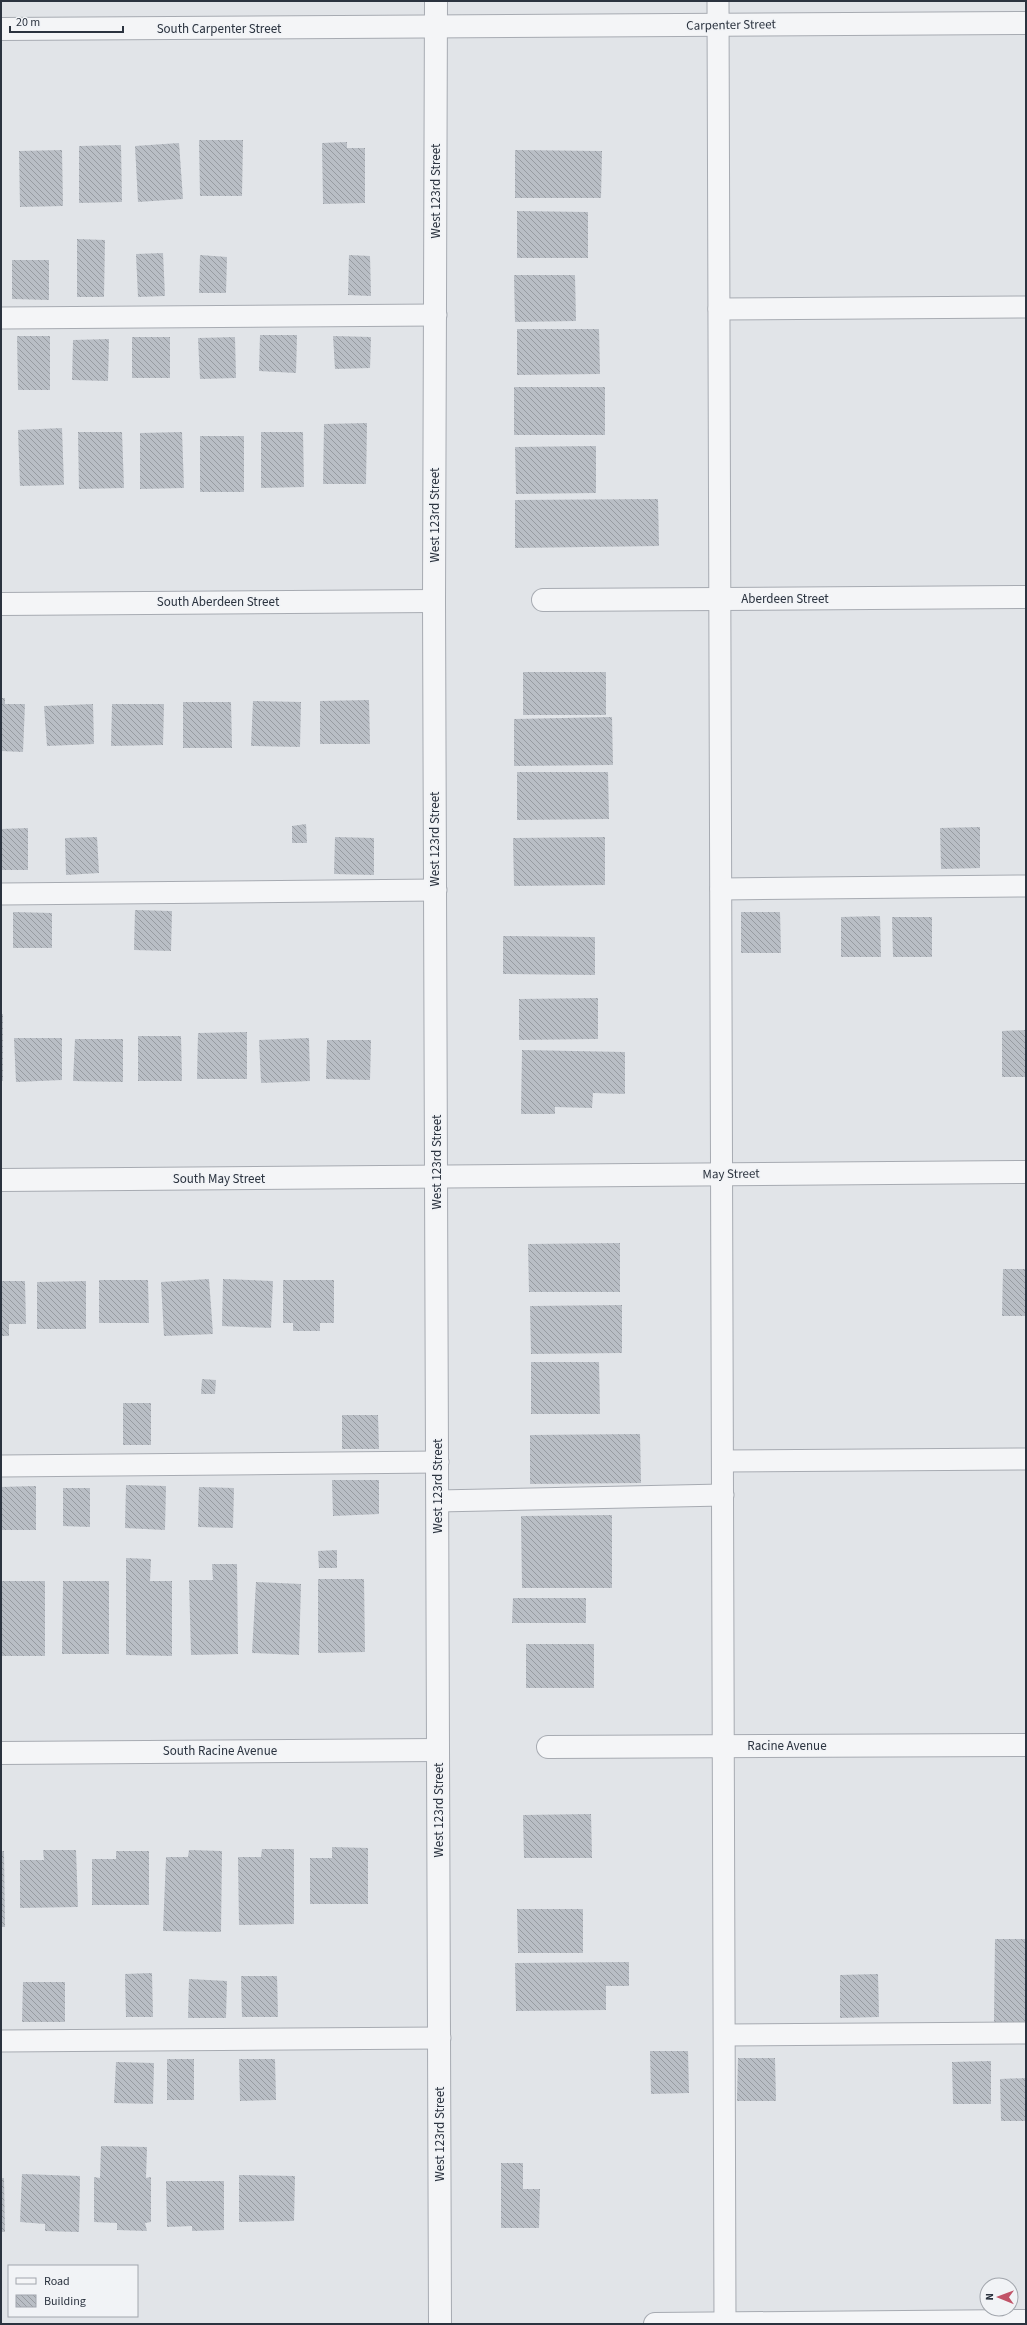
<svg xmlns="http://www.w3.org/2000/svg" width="1027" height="2325" font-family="'Source Sans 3',sans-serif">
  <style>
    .building { fill: url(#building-back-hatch) }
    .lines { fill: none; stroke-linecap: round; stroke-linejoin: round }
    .lane-casing { stroke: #a7abb2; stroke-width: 23 }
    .street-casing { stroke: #a7abb2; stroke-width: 24 }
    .lane { stroke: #f4f5f7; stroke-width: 21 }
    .street { stroke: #f4f5f7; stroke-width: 22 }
    .labels { text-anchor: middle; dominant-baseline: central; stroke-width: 3; stroke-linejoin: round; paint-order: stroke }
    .street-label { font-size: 13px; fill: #2b333f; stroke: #f1f3f6 }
  </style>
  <defs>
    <pattern id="building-back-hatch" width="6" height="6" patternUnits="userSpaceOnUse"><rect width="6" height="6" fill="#b9bec5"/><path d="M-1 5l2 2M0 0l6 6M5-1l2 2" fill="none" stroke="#979ba1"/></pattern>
  </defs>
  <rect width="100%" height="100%" fill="#e1e4e8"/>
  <g class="building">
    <path d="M 199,140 L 243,140 L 242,196 L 200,196 Z"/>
    <path d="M 347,142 L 347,148 L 365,148 L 365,203 L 323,204 L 322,143 Z"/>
    <path d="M 179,143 L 183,199 L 138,202 L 135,146 Z"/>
    <path d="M 121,145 L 122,202 L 79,203 L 79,146 Z"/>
    <path d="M 62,150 L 63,206 L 20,207 L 19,151 Z"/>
    <path d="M 515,150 L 602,151 L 601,198 L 515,198 Z"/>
    <path d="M 517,211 L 588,212 L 588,258 L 517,258 Z"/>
    <path d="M 77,239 L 105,240 L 104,297 L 77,297 Z"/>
    <path d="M 163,253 L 165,296 L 138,297 L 136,254 Z"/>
    <path d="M 200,255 L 227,257 L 226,293 L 199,293 Z"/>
    <path d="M 349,255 L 370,256 L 371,296 L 348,295 Z"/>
    <path d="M 12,260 L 49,260 L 49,300 L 12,299 Z"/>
    <path d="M 514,275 L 575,275 L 576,321 L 515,322 Z"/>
    <path d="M 517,329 L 599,329 L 600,374 L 517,375 Z"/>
    <path d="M 260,335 L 297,335 L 296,373 L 259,371 Z"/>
    <path d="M 17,336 L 50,336 L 50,390 L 18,390 Z"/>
    <path d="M 333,336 L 371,337 L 370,368 L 335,369 Z"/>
    <rect x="132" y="337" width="38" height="41"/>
    <path d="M 235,337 L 236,378 L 200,379 L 198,338 Z"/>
    <path d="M 109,339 L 108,381 L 72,380 L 73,340 Z"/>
    <rect x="514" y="387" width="91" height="48"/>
    <path d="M 367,423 L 366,484 L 323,484 L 324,424 Z"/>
    <path d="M 62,428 L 64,485 L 20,486 L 18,430 Z"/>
    <path d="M 78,432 L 122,432 L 124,488 L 79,489 Z"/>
    <path d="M 182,432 L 184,488 L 140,489 L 140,433 Z"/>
    <path d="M 261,432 L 303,432 L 304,487 L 261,488 Z"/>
    <rect x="200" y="436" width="44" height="56"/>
    <path d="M 596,446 L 596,493 L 516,494 L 515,447 Z"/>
    <path d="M 658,499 L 659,546 L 515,548 L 515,500 Z"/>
    <rect x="523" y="672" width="83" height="43"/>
    <path d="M 1,698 L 5,698 L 5,704 L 25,704 L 23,752 L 1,751 Z"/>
    <path d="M 369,700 L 370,744 L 320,744 L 320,701 Z"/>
    <path d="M 253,701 L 301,702 L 300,747 L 251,746 Z"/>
    <path d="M 183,702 L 231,702 L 232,748 L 183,748 Z"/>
    <path d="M 93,704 L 94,744 L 47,746 L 44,706 Z"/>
    <path d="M 112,704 L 164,704 L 163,745 L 111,746 Z"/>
    <path d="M 612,717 L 613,765 L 514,766 L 514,719 Z"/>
    <path d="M 517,772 L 608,772 L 609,819 L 517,820 Z"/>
    <path d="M 306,824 L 307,843 L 292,843 L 292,826 Z"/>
    <path d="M 980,827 L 980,868 L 941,869 L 940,828 Z"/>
    <path d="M 28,828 L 28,870 L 1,870 L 1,829 Z"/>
    <path d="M 97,837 L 99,873 L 66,875 L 65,838 Z"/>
    <path d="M 335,837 L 374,838 L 374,875 L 334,874 Z"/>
    <path d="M 605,837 L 605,885 L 514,886 L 513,838 Z"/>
    <path d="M 135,910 L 172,911 L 171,951 L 134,950 Z"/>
    <path d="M 13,912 L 52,913 L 52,948 L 13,948 Z"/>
    <path d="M 741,912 L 780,912 L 781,953 L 741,953 Z"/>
    <path d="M 880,916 L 881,957 L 841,957 L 841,917 Z"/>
    <path d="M 892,917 L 932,917 L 932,957 L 893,957 Z"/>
    <path d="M 503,936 L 595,937 L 595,975 L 503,974 Z"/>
    <path d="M 598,998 L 598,1039 L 519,1040 L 519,999 Z"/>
    <rect x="1" y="1014" width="2" height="67"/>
    <path d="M 1026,1030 L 1026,1077 L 1002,1077 L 1002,1031 Z"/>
    <path d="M 247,1032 L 247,1079 L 197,1079 L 198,1033 Z"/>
    <path d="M 138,1036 L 181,1036 L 182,1081 L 138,1081 Z"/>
    <path d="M 14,1038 L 62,1038 L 62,1080 L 16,1082 Z"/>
    <path d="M 309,1038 L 310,1081 L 261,1083 L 259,1040 Z"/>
    <path d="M 75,1039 L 123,1039 L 123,1082 L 73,1081 Z"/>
    <path d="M 327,1040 L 371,1040 L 370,1080 L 326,1079 Z"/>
    <path d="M 522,1050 L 625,1052 L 625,1094 L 593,1093 L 592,1108 L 555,1107 L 555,1114 L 521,1114 Z"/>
    <path d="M 620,1243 L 620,1292 L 529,1292 L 528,1244 Z"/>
    <path d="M 1003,1269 L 1026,1269 L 1026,1316 L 1002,1316 Z"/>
    <path d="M 209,1279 L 213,1334 L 164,1336 L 161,1282 Z"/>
    <path d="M 223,1279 L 273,1281 L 271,1328 L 222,1326 Z"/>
    <path d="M 99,1280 L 148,1280 L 149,1323 L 99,1323 Z"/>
    <path d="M 283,1280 L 334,1280 L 334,1323 L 320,1323 L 320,1331 L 293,1331 L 293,1323 L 283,1323 Z"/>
    <path d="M 1,1281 L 25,1281 L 26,1324 L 9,1324 L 9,1336 L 1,1336 Z"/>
    <path d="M 86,1281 L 86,1329 L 37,1329 L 37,1282 Z"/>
    <path d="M 622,1305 L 622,1353 L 531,1354 L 530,1306 Z"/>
    <path d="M 531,1362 L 599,1362 L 600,1414 L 531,1414 Z"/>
    <path d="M 202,1379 L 216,1380 L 215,1394 L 201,1394 Z"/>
    <rect x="123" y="1403" width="28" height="42"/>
    <path d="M 342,1415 L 378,1415 L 379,1449 L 342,1449 Z"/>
    <path d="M 640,1434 L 641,1483 L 530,1484 L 530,1435 Z"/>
    <path d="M 332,1480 L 379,1480 L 379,1514 L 333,1516 Z"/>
    <path d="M 126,1485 L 166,1486 L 165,1530 L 125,1528 Z"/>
    <path d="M 36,1486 L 36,1530 L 1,1530 L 1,1487 Z"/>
    <path d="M 199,1487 L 234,1488 L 233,1528 L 198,1527 Z"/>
    <path d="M 63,1488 L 90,1488 L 90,1527 L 63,1526 Z"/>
    <path d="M 612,1515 L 612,1588 L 522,1588 L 521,1516 Z"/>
    <path d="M 337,1550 L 337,1568 L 319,1568 L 318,1551 Z"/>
    <path d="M 126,1558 L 151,1559 L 150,1581 L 172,1581 L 172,1656 L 126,1655 Z"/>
    <path d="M 212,1564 L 237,1564 L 238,1654 L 191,1655 L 189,1580 L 213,1580 Z"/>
    <path d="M 318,1579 L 364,1579 L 365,1652 L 318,1653 Z"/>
    <rect x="1" y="1581" width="44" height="75"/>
    <path d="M 63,1581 L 109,1581 L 109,1654 L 62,1654 Z"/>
    <path d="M 256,1582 L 301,1584 L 299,1655 L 252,1653 Z"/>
    <path d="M 513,1598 L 586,1598 L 586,1623 L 512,1623 Z"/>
    <rect x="526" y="1644" width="68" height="44"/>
    <path d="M 591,1814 L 592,1858 L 524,1858 L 523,1815 Z"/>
    <path d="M 332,1847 L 368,1848 L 368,1904 L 310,1904 L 310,1858 L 332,1858 Z"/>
    <path d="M 262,1849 L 294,1849 L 294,1924 L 239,1925 L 238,1857 L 261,1857 Z"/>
    <path d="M 43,1850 L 76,1850 L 78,1907 L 20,1908 L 20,1860 L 44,1860 Z"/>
    <path d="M 189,1850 L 222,1851 L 221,1932 L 163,1931 L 166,1857 L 188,1857 Z"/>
    <path d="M 1,1851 L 4,1851 L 5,1927 L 1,1927 Z"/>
    <path d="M 116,1851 L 149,1851 L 149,1905 L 92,1905 L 92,1859 L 116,1859 Z"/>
    <path d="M 517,1909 L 583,1909 L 583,1953 L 518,1953 Z"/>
    <path d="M 995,1939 L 1026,1939 L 1026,2022 L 994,2022 Z"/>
    <path d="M 629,1962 L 629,1986 L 606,1986 L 606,2010 L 516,2011 L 515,1963 Z"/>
    <path d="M 152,1973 L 153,2017 L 126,2017 L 125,1974 Z"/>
    <path d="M 878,1974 L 879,2017 L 840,2018 L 840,1975 Z"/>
    <path d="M 241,1976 L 277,1976 L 278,2017 L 242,2017 Z"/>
    <path d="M 189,1979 L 227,1981 L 226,2018 L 188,2018 Z"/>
    <path d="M 23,1982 L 65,1982 L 65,2022 L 22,2022 Z"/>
    <path d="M 650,2051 L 688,2051 L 689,2093 L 651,2094 Z"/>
    <path d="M 738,2058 L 775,2058 L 776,2101 L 737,2101 Z"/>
    <rect x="167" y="2059" width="27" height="41"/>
    <path d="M 239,2059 L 275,2059 L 276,2100 L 240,2101 Z"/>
    <path d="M 991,2061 L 991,2104 L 953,2104 L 952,2062 Z"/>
    <path d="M 116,2062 L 154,2063 L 153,2104 L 114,2103 Z"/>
    <path d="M 1026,2078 L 1026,2121 L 1001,2121 L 1000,2079 Z"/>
    <path d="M 101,2146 L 147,2147 L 146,2178 L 151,2177 L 151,2222 L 145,2223 L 147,2231 L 117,2230 L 117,2223 L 94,2222 L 94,2177 L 100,2178 Z"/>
    <path d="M 501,2163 L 523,2163 L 523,2189 L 540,2189 L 539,2228 L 501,2228 Z"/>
    <path d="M 22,2174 L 80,2176 L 79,2232 L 45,2231 L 45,2224 L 20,2222 Z"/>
    <path d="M 239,2175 L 295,2176 L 294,2221 L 239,2222 Z"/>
    <path d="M 1,2178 L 4,2178 L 5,2232 L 1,2232 Z"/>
    <path d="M 166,2181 L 224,2181 L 224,2230 L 192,2231 L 192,2226 L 167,2227 Z"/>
  </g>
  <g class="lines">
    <g class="lane-casing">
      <g id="lane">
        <path d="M 718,1 L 725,2324"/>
        <path d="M 719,309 L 1026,307"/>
        <path d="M 1,318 L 436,315"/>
        <path d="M 721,889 L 1026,886"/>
        <path d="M 1,894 L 436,890"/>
        <path d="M 723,1461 L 1026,1459"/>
        <path d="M 1,1466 L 438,1462"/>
        <path d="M 438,1501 L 723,1495"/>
        <path d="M 725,2035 L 1026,2033"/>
        <path d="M 1,2041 L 440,2038"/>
      </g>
    </g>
    <g class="street-casing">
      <g id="street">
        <path d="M 436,1 L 434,601 L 440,2324"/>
        <path d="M 1,29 L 1026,23"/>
        <path d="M 543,600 L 1026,597"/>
        <path d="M 1,604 L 434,601"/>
        <path d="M 1,1180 L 1026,1172"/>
        <path d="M 548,1747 L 1026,1745"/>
        <path d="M 1,1753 L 438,1750"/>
        <path d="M 655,2324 L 1026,2321"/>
      </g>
    </g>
    <use href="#lane" class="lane"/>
    <use href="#street" class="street"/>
  </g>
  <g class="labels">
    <g class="street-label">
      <text transform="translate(731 25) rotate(-1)">Carpenter Street</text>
      <text x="219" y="29">South Carpenter Street</text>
      <text transform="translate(436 191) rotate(-90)">West 123rd Street</text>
      <text transform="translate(435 515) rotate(-90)">West 123rd Street</text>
      <text x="785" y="599">Aberdeen Street</text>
      <text x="218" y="602">South Aberdeen Street</text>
      <text transform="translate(435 839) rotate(-90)">West 123rd Street</text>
      <text transform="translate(437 1162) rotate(-90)">West 123rd Street</text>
      <text transform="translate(731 1174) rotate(-1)">May Street</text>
      <text x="219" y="1179">South May Street</text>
      <text transform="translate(438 1486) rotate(-90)">West 123rd Street</text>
      <text x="787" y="1746">Racine Avenue</text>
      <text x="220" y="1751">South Racine Avenue</text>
      <text transform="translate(439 1810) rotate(-90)">West 123rd Street</text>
      <text transform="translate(440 2134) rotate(-90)">West 123rd Street</text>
    </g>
  </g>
  <rect width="1027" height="2325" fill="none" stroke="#2b333f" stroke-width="4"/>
  <rect x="8" y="2265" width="130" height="52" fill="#f1f3f6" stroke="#a2a6ad"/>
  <rect x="16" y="2278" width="20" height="6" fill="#f4f5f7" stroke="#a2a6ad"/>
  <text x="44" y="2285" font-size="12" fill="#2b333f">Road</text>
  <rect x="16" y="2295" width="20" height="12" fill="url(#building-back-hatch)" stroke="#a2a6ad"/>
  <text x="44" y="2305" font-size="12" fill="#2b333f">Building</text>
  <g transform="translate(999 2297) rotate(271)"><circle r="19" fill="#f1f3f6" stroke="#a2a6ad"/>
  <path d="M0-3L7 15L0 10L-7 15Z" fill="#c15367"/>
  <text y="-6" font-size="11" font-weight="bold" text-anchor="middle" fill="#2b333f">N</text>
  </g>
  <path d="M10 26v6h113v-6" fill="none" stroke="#2b333f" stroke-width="2"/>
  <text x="16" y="26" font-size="12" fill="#2b333f" stroke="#f1f3f6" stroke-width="3" paint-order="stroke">20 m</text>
</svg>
